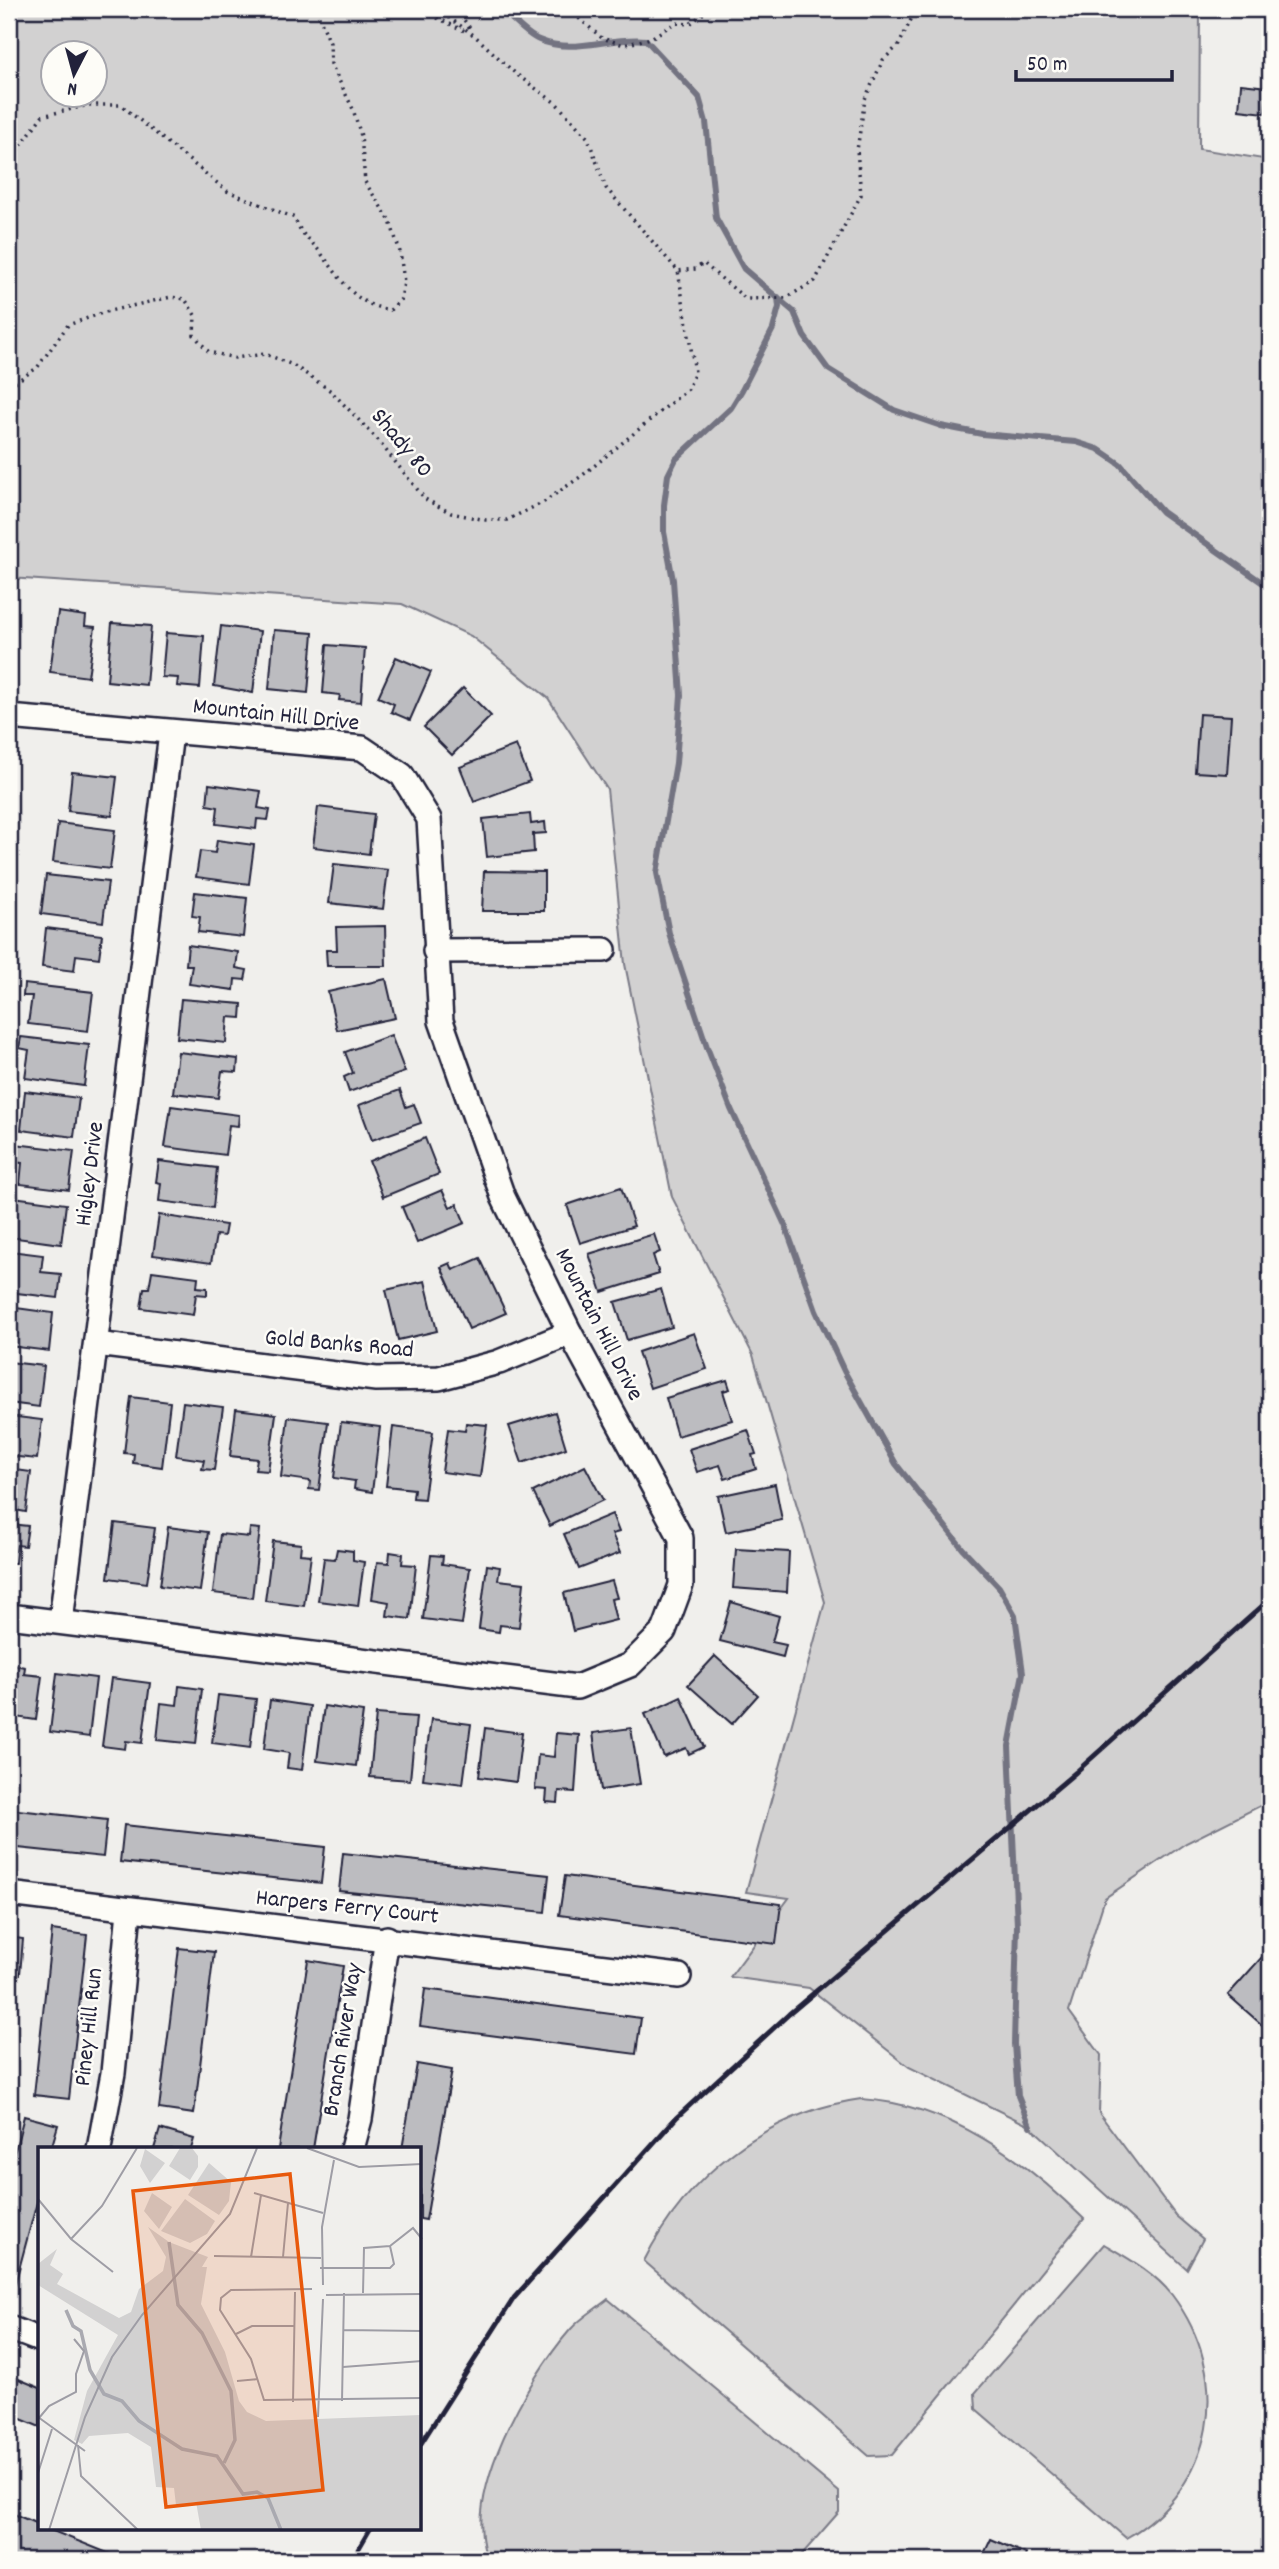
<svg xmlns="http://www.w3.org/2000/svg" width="1279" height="2569" font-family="Dekko,sans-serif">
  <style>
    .green { fill: #d2d1d1; stroke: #7a7a86; stroke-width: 2; fill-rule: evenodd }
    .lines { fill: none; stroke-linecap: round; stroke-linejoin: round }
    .stream { stroke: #737381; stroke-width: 6 }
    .building { fill: #bcbcc0; stroke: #22223b; stroke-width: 2 }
    .minor-casing { stroke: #22223b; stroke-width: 28 }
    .path { stroke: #22223b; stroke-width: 3.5; stroke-dasharray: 2 5; stroke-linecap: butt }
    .minor { stroke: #fdfcf7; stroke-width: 23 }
    .rail { stroke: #22223b; stroke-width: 5 }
    .labels { text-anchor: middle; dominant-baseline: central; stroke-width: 5; stroke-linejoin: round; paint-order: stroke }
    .street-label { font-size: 24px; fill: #22223b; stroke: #fdfcf7 }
    .inset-river { fill: none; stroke: #a9a9b0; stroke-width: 3.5 }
    .inset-road { fill: none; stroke: #9e9da5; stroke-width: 2 }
    .view { fill: #e8590c; fill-opacity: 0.15; stroke: #e8590c; stroke-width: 3.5 }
    .inset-edge { fill: none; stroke: #22223b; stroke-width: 3.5 }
  </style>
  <rect width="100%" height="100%" fill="#f0efec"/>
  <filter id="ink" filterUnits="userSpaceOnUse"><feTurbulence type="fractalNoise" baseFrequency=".0143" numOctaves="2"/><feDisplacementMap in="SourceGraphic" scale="14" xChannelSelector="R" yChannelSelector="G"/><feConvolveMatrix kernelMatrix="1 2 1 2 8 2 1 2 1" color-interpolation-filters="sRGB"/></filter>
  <g filter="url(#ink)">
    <g class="green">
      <path d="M 9,9 L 1033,9 L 1034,11 L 1200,9 L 1199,149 L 1270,160 L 1270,1801 L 1186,1843 L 1105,1898 L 1069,2011 L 1101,2055 L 1099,2113 L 1176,2216 L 1203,2239 L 1187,2269 L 1030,2126 L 909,2067 L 809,1988 L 730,1977 L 789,1898 L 746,1892 L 825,1602 L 753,1355 L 672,1197 L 625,964 L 607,789 L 548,698 L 471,636 L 402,604 L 9,578 ZM 52,52 L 94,52 L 94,94 L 52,94 Z"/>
      <path d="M 861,2099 C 949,2104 1024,2159 1084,2219 L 892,2455 L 869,2456 L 644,2261 C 686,2176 767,2112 861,2099 Z"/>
      <path d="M 1104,2244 C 1128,2258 1155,2273 1172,2295 C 1234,2377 1216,2487 1126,2538 L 976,2409 L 975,2393 Z"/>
      <path d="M 608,2299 L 839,2492 L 839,2512 L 797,2560 L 488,2560 C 460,2496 529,2377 570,2330 C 580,2318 596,2309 608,2299 Z"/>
    </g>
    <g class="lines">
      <g class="stream">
        <path d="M 501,9 C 512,18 525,34 539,40 C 574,55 609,36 646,40 L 699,97 L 706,122 L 716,218 L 744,269 L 794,312 L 804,336 L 828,369 L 894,410 L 941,426 L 982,434 L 1076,442 L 1098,449 L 1120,464 L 1162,512 L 1270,588"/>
        <path d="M 778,297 L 779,307 L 773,329 L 742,390 L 731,408 L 676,459 L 668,475 L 664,505 L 664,532 L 673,580 L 681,695 L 676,763 L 657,873 L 669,933 L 707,1047 L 731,1109 L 785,1225 L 816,1311 L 844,1371 L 896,1464 L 963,1549 L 999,1587 L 1015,1615 L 1023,1673 L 1009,1746 L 1017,1925 L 1014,2044 L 1018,2096 L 1030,2126"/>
      </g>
    </g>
    <g class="building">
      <path d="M 1241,84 L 1267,87 L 1265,113 L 1239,110 Z"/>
      <path d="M 58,612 L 86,616 L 85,626 L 95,627 L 88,677 L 50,672 Z"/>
      <path d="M 112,623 L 151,626 L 146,685 L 107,681 Z"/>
      <path d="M 221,626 L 260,631 L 253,693 L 214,686 Z"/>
      <path d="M 274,630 L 313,633 L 308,693 L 269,689 Z"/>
      <path d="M 166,633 L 204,636 L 200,688 L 177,686 L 178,678 L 162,677 Z"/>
      <path d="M 327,645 L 365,648 L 361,702 L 339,700 L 340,695 L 323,693 Z"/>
      <path d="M 396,657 L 431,672 L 410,720 L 391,712 L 394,704 L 378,697 Z"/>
      <path d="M 463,688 L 491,716 L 452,755 L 424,727 Z"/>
      <path d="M 1199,714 L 1231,716 L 1227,774 L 1195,772 Z"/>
      <path d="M 516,745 L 530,781 L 474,802 L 460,767 Z"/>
      <path d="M 72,772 L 117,777 L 112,816 L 68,811 Z"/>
      <path d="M 209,784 L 261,791 L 258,808 L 270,810 L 268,820 L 257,819 L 256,829 L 216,824 L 218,807 L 207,805 Z"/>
      <path d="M 318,807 L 374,814 L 369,854 L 313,847 Z"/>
      <path d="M 530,814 L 531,824 L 545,822 L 546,833 L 533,834 L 534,852 L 487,857 L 483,819 Z"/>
      <path d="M 58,823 L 115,830 L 110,869 L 53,862 Z"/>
      <path d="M 217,840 L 254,845 L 249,884 L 196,877 L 200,851 L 215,853 Z"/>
      <path d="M 334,864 L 388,870 L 383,909 L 329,903 Z"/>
      <path d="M 484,871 L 544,872 L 544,911 L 482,911 Z"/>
      <path d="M 46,875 L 108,882 L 103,922 L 41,914 Z"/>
      <path d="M 195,892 L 247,898 L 243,937 L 198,932 L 200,917 L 192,916 Z"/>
      <path d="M 385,926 L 386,966 L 327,966 L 326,950 L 337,950 L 336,927 Z"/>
      <path d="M 46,928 L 102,935 L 99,958 L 76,955 L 74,971 L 42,967 Z"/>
      <path d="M 188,945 L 238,952 L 236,968 L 247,970 L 245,980 L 235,979 L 234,990 L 189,984 L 192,965 L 186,965 Z"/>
      <path d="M 386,979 L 395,1018 L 337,1030 L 328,992 Z"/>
      <path d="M 24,984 L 93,992 L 88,1031 L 28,1024 L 32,996 L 23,996 Z"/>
      <path d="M 181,999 L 242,1004 L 241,1018 L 228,1017 L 226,1043 L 177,1038 Z"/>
      <path d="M 391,1035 L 405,1072 L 349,1092 L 344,1077 L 353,1073 L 345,1052 Z"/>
      <path d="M 21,1037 L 89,1045 L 84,1086 L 25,1078 L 29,1050 L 19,1048 Z"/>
      <path d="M 178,1052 L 238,1059 L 237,1072 L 222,1071 L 218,1098 L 173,1093 Z"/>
      <path d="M 400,1090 L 406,1107 L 414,1104 L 421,1123 L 372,1140 L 359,1105 Z"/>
      <path d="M 25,1091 L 79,1098 L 74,1137 L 21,1130 Z"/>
      <path d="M 171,1106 L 239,1115 L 238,1126 L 229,1125 L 225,1155 L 165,1147 Z"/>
      <path d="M 425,1138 L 439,1174 L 383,1197 L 369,1161 Z"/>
      <path d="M 15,1144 L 74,1151 L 69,1190 L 20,1184 L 22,1163 L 13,1162 Z"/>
      <path d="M 159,1161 L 217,1168 L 213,1208 L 159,1201 L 161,1183 L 156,1182 Z"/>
      <path d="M 621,1187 L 634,1226 L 580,1243 L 567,1205 Z"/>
      <path d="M 442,1190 L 450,1207 L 457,1204 L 465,1223 L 417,1243 L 402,1207 Z"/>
      <path d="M 13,1197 L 66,1204 L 61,1244 L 9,1237 Z"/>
      <path d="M 159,1215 L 226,1225 L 224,1236 L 216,1235 L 211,1263 L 153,1255 Z"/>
      <path d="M 654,1234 L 660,1252 L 653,1255 L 659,1274 L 602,1292 L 589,1254 Z"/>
      <path d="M 10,1251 L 43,1255 L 41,1272 L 61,1274 L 58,1298 L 9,1292 Z"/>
      <path d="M 480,1258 L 506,1313 L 469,1329 L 441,1267 L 450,1263 L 453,1270 Z"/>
      <path d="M 152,1271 L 198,1277 L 197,1287 L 207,1288 L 207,1295 L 196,1294 L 193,1315 L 141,1308 L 144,1288 L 149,1288 Z"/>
      <path d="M 425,1281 L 437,1331 L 398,1340 L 386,1290 Z"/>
      <path d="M 661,1289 L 672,1327 L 627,1340 L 615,1302 Z"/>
      <path d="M 9,1307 L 53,1313 L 49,1351 L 9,1346 Z"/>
      <path d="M 694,1333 L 707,1369 L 650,1388 L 638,1352 Z"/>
      <path d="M 9,1362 L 44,1366 L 39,1407 L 9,1403 Z"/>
      <path d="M 727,1380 L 730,1389 L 723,1391 L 732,1420 L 677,1436 L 666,1398 Z"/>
      <path d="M 131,1397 L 170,1402 L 162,1467 L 133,1463 L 134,1454 L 124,1453 Z"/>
      <path d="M 183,1402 L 223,1407 L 214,1470 L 202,1469 L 204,1460 L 176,1456 Z"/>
      <path d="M 236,1409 L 276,1414 L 268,1471 L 255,1470 L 257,1459 L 230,1456 Z"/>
      <path d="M 555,1412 L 566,1448 L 522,1463 L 509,1426 Z"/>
      <path d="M 9,1416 L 42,1420 L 37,1459 L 9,1456 Z"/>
      <path d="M 288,1417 L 328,1422 L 319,1490 L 309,1489 L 310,1481 L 281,1477 Z"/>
      <path d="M 341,1422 L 380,1427 L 372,1492 L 354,1489 L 355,1481 L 334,1478 Z"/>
      <path d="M 466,1423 L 487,1425 L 480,1477 L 442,1472 L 448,1429 L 465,1431 Z"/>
      <path d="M 393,1427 L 433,1432 L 424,1499 L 413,1498 L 414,1489 L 386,1486 Z"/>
      <path d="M 748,1430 L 756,1454 L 752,1455 L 756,1469 L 725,1479 L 720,1465 L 697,1472 L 689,1449 Z"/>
      <path d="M 585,1466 L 603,1500 L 550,1526 L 533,1492 Z"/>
      <path d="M 9,1469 L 31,1472 L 26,1512 L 9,1509 Z"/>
      <path d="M 775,1484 L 782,1520 L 726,1532 L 718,1496 Z"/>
      <path d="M 612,1514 L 619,1532 L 612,1534 L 620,1553 L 579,1569 L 564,1534 Z"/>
      <path d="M 115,1523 L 155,1528 L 147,1583 L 108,1578 Z"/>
      <path d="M 9,1524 L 28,1526 L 25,1546 L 17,1545 L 15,1563 L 9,1563 Z"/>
      <path d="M 168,1527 L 208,1532 L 200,1591 L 160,1586 Z"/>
      <path d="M 250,1528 L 260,1529 L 252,1598 L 213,1593 L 220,1534 L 249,1537 Z"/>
      <path d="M 273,1541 L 301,1544 L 300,1554 L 311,1555 L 304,1606 L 265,1601 Z"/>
      <path d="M 337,1549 L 353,1551 L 353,1560 L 364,1562 L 358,1606 L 318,1601 L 324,1558 L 335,1559 Z"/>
      <path d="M 736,1549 L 789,1552 L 787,1592 L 733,1588 Z"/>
      <path d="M 390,1552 L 403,1554 L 402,1564 L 416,1565 L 410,1619 L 387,1616 L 389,1602 L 372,1599 L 377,1562 L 389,1563 Z"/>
      <path d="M 431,1555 L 443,1556 L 442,1564 L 470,1568 L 462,1624 L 423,1619 Z"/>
      <path d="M 487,1565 L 500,1567 L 498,1580 L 524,1583 L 519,1627 L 500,1625 L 499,1632 L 479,1629 Z"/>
      <path d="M 612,1581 L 617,1598 L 611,1599 L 616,1620 L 573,1631 L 564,1593 Z"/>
      <path d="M 731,1602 L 779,1616 L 772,1642 L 786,1645 L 783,1657 L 720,1641 Z"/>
      <path d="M 715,1656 L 758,1695 L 732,1724 L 688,1685 Z"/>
      <path d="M 9,1664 L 25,1667 L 24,1674 L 42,1676 L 36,1720 L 9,1716 Z"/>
      <path d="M 57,1673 L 96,1678 L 89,1737 L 50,1732 Z"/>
      <path d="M 111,1678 L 150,1683 L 142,1743 L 126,1741 L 125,1749 L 102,1746 Z"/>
      <path d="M 179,1686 L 202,1689 L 196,1744 L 157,1740 L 161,1703 L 177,1705 Z"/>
      <path d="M 218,1695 L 256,1699 L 250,1748 L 212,1743 Z"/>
      <path d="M 681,1697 L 704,1747 L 689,1754 L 686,1748 L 664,1757 L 645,1714 Z"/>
      <path d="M 270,1700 L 310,1706 L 302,1770 L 287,1768 L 289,1753 L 264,1749 Z"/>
      <path d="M 324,1706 L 363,1712 L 356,1766 L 317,1761 Z"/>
      <path d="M 376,1714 L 416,1717 L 410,1780 L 370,1777 Z"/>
      <path d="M 431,1719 L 471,1724 L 463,1784 L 423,1779 Z"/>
      <path d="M 485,1728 L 522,1733 L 516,1782 L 479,1777 Z"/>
      <path d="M 631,1728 L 640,1784 L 601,1790 L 593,1733 Z"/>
      <path d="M 556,1733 L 579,1735 L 575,1792 L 559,1791 L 558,1803 L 546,1802 L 547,1790 L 535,1789 L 538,1755 L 554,1757 Z"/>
      <path d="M 9,1809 L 107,1820 L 103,1857 L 9,1847 Z"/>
      <path d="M 124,1825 L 325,1847 L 321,1883 L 120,1862 Z"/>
      <path d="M 343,1853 L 549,1875 L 545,1912 L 339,1891 Z"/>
      <path d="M 565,1876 L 781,1904 L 776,1944 L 559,1915 Z"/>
      <path d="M 52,1930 L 87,1935 L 69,2099 L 34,2095 Z"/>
      <path d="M 9,1937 L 23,1939 L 20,1974 L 9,1973 Z"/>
      <path d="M 179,1948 L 214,1952 L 194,2114 L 159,2109 Z"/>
      <path d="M 1270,1948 L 1270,2032 L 1228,1995 Z"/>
      <path d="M 308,1960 L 343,1966 L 313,2149 L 278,2149 Z"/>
      <path d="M 425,1989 L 641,2018 L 636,2054 L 420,2026 Z"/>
      <path d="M 417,2064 L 452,2070 L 426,2220 L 420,2219 L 420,2149 L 402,2149 Z"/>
      <path d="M 24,2116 L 58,2125 L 51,2149 L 40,2149 L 40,2191 L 15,2284 L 9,2282 L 9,2174 Z"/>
      <path d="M 160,2129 L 194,2139 L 191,2149 L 154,2149 Z"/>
      <path d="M 9,2375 L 40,2388 L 40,2427 L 9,2414 Z"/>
      <path d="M 9,2512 L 40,2525 L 40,2529 L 48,2529 L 125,2560 L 9,2560 Z"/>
      <path d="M 991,2539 L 1026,2554 L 1024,2560 L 981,2560 Z"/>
    </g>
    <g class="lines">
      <g class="minor-casing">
        <g id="minor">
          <path d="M 9,717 L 362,748 L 402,775 L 429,819 L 441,1021 L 503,1197 L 570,1333 L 681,1538 L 681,1585 L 664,1631 L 630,1665 L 577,1687 L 9,1616"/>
          <path d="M 435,951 L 604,950"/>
          <path d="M 96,1344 L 376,1379 L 439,1378 L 499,1362 L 570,1333"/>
          <path d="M 61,1621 L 171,733"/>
          <path d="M 9,1894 L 679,1976"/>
          <path d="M 99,2149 L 113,2073 L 129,1911"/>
          <path d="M 352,2149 L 360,2119 L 387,1938"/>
          <path d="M 9,2328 L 40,2340"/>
        </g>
      </g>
      <g class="path">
        <path d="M 418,9 L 467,32"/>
        <path d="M 437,9 L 475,36 L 516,74 L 557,104 L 588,138 L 606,188 L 678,271 L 696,269 L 703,263 L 746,299 L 786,298 L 815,281 L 861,195 L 857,150 L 865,99 L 883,60 L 899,45 L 916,9"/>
        <path d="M 456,9 L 472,31"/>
        <path d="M 568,9 L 602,38 L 624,45 L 651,38 L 675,23 L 690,24 L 709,9"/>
        <path d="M 9,162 L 42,116 L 89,105 L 121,105 L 227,191 L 295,218 C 301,236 309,238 320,252 C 342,279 352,304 390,310 L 401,299 L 404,282 L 400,252 L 390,221 L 365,182 L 361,136 L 353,109 L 331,64 L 330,43 L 316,9"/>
        <path d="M 9,386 L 37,368 L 68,325 L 105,312 L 171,297 L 185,299 L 195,315 L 194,335 L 209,352 L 235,358 L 265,354 L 293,365 L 331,391 L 376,438 L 425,499 L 451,513 L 486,520 L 507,520 L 544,502 L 583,475 L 688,389 L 695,372 L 678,271"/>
      </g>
      <use href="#minor" class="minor"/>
      <g class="rail">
        <path d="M 420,2445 L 514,2298 L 676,2118 L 789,2014 L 1076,1772 L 1270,1599"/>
        <path d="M 352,2560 L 370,2529"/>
      </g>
    </g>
  </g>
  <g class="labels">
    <g class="street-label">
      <text transform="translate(401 444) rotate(50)">Shady 80</text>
      <text transform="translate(276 716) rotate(6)">Mountain Hill Drive</text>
      <text transform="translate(91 1174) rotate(-83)">Higley Drive</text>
      <text transform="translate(598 1325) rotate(63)">Mountain Hill Drive</text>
      <text transform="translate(339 1345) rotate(5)">Gold Banks Road</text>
      <text transform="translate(347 1908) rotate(6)">Harpers Ferry Court</text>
      <text transform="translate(90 2027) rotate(-84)">Piney Hill Run</text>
      <text transform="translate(344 2040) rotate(-81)">Branch River Way</text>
    </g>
  </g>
  <g transform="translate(38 2147)">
    <rect width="383" height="383" fill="#f0efec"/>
    <path d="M 142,1 L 154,1 L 160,9 L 160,20 L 152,33 L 131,19 ZM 107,2 L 127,16 L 112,36 L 102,19 ZM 171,16 L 193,35 L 191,54 L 181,68 L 150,48 ZM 114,46 L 134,60 L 121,82 L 106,64 ZM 147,52 L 177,74 L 169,87 L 152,96 L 123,84 ZM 110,80 L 131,95 L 170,110 L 164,120 L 169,120 L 163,157 L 187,205 L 201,254 L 209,265 L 228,274 L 383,268 L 383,383 L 163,383 L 158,355 L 138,358 L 136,341 L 118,340 L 113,300 L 90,286 L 51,289 L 44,297 L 36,293 L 49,244 L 80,188 L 0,138 L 0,117 L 19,102 L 12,118 L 25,127 L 19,137 L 81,171 L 93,165 L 101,142 L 125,124 L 128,110 Z" fill="#d2d1d1"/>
    <path class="inset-river" d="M 131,95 L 140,158 L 164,186 L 193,244 L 197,293 L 186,316M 28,163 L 35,179 L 43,184 L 52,223 L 66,247 L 84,254 L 101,274 L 144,302 L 179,309 L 205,347 L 219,345 L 230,351 L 243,383"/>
    <path class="inset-road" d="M 269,1 L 321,20 L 384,17M 216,46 L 285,66M 0,52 L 33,92 L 75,125M 33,92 L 64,59 L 99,1M 176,109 L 283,111M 213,110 L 223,48M 245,110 L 250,56M 282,121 L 352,121 L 356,117 L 352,99M 285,138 L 284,80 L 296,13M 274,142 L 193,143 L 183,151 L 182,163 L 213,212 L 226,253 L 384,251M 325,146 L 326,101 L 352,99 L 375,81 L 384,92M 288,148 L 384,147M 305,183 L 384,184M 198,187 L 214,179 L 256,179M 305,220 L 384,214M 199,234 L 220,232M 304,254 L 306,146M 255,255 L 257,145M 0,270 L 47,304M 280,270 L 285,152M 1,271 L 11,259 L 38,245 L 38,227 L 46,204 L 36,192M 40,298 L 43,329 L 100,383M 0,326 L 14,282M 11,383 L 47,270 L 74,210 L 104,168 L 192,67 L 219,1"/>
    <path class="view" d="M 252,27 L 285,343 L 128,360 L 95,44 Z"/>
    <rect width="383" height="383" class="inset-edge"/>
  </g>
  <rect width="1279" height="2569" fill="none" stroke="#fdfcf7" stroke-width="35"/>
  <rect x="18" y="18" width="1244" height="2534" fill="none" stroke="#22223b" stroke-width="2.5" filter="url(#ink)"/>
  <g transform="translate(74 74) rotate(186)"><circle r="33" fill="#fdfcf7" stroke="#a5a5ac" stroke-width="2"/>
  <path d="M0-5L12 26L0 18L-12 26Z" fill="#22223b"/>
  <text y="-10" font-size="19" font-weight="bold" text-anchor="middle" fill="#22223b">N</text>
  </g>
  <path d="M1016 70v10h156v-10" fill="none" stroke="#22223b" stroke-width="3.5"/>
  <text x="1027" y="70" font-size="21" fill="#22223b" stroke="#fdfcf7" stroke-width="5" paint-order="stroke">50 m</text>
</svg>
